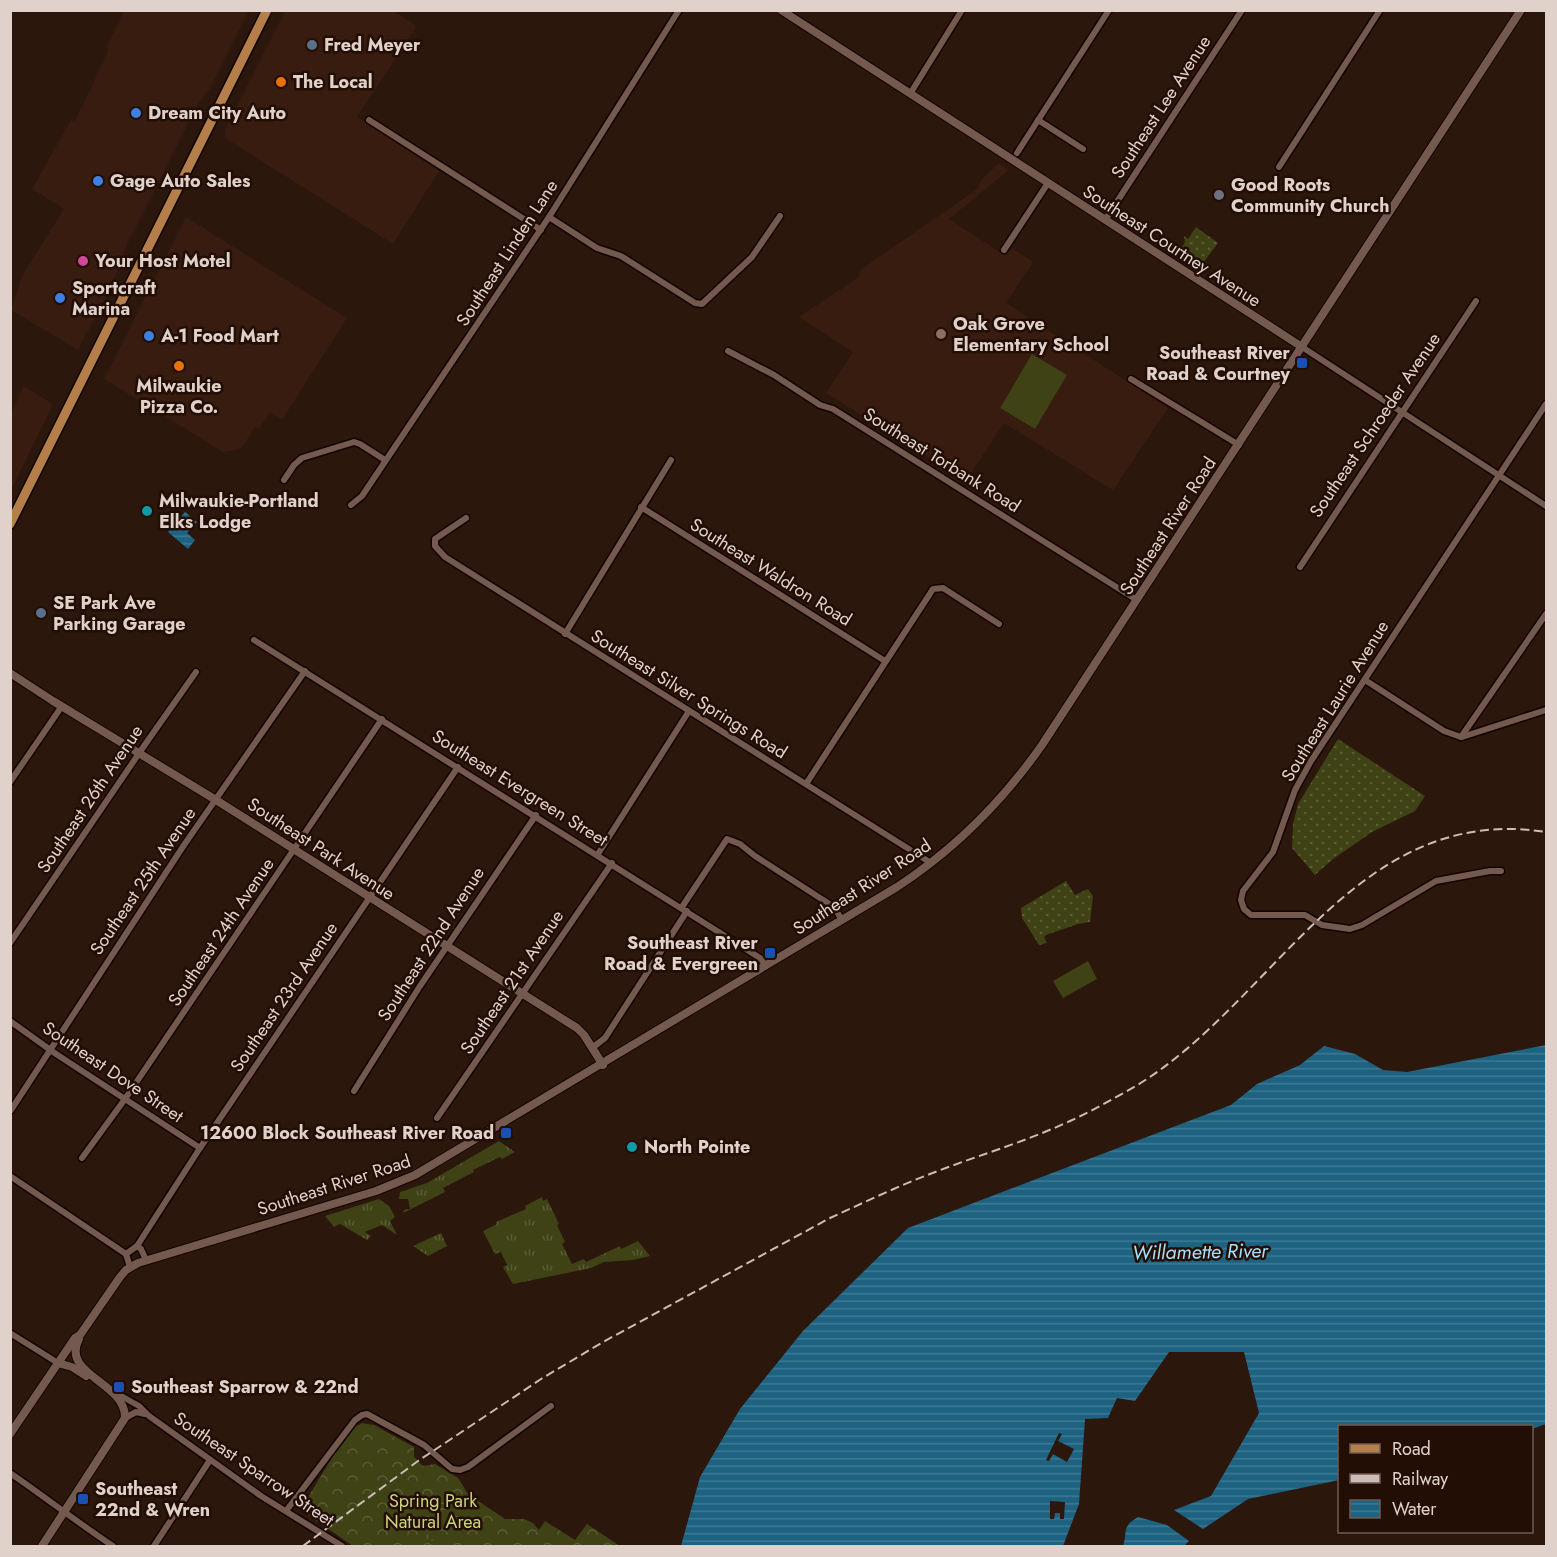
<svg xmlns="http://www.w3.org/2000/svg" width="1557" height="1557" font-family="Jost,sans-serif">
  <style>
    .built { fill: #371c0f }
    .grass { fill: url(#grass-tufts) }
    .forest { fill: url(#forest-crowns) }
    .wetland { fill: url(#wetland-marsh) }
    .garden { fill: url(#garden-dots) }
    .pitch { fill: #3f4215 }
    .water { fill: url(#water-rules) }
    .pier { fill: #2c170d }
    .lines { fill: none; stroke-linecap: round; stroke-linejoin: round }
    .minor-casing { stroke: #130300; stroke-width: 9 }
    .tertiary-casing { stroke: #130300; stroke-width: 10 }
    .primary-casing { stroke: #130300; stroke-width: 12 }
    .minor { stroke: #745a4e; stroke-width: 6 }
    .tertiary { stroke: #745a4e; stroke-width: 8 }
    .primary { stroke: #b57f4c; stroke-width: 9 }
    .rail { stroke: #cdbdb6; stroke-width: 2; stroke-dasharray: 9 4.5; stroke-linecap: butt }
    .service-dot { fill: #5c6f8a; stroke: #220e05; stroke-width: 2 }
    .food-dot { fill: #e8710a; stroke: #220e05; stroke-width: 2 }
    .shop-dot { fill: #3f7fe0; stroke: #220e05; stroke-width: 2 }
    .worship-dot { fill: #6b7280; stroke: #220e05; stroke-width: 2 }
    .hotel-dot { fill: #d1479c; stroke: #220e05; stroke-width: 2 }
    .education-dot { fill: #8d6e63; stroke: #220e05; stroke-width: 2 }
    .transit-dot { fill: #1a4fb4; stroke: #220e05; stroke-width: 2 }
    .culture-dot { fill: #0f9aa8; stroke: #220e05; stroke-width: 2 }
    .labels { text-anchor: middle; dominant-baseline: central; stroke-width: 5; stroke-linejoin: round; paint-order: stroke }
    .poi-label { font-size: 18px; font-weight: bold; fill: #e0d1ca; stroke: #220e05; text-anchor: start }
    .street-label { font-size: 18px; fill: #e0d1ca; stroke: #220e05 }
    .park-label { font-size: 18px; fill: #cbd47b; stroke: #220e05 }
    .water-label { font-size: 20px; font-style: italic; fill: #a8defa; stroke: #220e05 }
  </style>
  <defs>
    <pattern id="grass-tufts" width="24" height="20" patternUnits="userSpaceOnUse" patternTransform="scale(1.5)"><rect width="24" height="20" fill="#3f4215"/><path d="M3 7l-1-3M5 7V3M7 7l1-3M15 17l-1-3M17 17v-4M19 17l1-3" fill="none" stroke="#5a5c36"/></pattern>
    <pattern id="forest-crowns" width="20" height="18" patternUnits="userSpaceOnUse" patternTransform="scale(1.5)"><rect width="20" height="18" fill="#3f4215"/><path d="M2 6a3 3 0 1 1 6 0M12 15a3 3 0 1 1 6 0" fill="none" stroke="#5a5c36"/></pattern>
    <pattern id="wetland-marsh" width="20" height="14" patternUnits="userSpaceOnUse" patternTransform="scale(1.5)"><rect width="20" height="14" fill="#3f4215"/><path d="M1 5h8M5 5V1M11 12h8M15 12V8" fill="none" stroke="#5a5c36"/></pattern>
    <pattern id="garden-dots" width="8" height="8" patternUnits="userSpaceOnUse" patternTransform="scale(1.5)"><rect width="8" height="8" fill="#3f4215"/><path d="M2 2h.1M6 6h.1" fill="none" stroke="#5a5c36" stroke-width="1.8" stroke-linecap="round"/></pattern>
    <pattern id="water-rules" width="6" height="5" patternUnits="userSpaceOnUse" patternTransform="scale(1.5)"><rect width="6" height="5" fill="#1d6381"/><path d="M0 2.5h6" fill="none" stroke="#3e7892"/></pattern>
  </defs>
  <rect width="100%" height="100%" fill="#2c170d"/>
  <g class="built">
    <path d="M 125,10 L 249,11 L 210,88 L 198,104 L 126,247 L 112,286 L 78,350 L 11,310 L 22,276 L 64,209 L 32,189 L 71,120 L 75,121 L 109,49 L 106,47 Z"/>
    <path d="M 285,11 L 393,11 L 417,26 L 357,117 L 439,171 L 393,244 L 225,138 L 225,130 Z"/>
    <path d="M 999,163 L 1009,170 L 949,219 L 1006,256 L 1012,248 L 1033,262 L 1006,303 L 1168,408 L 1113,490 L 1004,423 L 966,481 L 826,393 L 853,352 L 799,317 L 859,277 L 860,270 L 966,197 L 978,188 L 981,180 Z"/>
    <path d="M 186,217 L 347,318 L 282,420 L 270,412 L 259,429 L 255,427 L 241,449 L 223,452 L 104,379 Z"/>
    <path d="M 24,386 L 53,404 L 13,486 L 10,484 L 11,414 Z"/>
  </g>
  <g class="grass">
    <path d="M 499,1141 L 515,1152 L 502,1159 L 500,1157 L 473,1170 L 474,1172 L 443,1188 L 445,1192 L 403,1213 L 404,1210 L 410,1209 L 408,1199 L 399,1199 L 400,1192 L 427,1183 Z"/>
    <path d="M 542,1197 L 543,1201 L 547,1199 L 559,1224 L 557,1225 L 565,1242 L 562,1244 L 572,1264 L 584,1259 L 586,1262 L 620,1246 L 621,1249 L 638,1241 L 650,1256 L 633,1260 L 604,1262 L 591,1268 L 513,1284 L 503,1267 L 507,1265 L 501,1252 L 495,1254 L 483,1231 L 497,1224 L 496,1222 L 526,1209 L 525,1206 Z"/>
    <path d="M 379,1199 L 389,1206 L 395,1217 L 390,1221 L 397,1235 L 382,1225 L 365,1232 L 371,1236 L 367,1240 L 340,1224 L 334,1227 L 325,1216 Z"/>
    <path d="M 441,1233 L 447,1246 L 428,1256 L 413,1246 Z"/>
  </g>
  <path class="forest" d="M 362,1423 L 374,1425 L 414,1447 L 414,1457 L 423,1466 L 435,1464 L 458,1478 L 468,1494 L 505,1519 L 524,1519 L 533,1523 L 539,1530 L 545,1521 L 575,1540 L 587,1524 L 620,1546 L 353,1546 L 308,1515 L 304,1510 L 304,1504 L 348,1431 Z"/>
  <g class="wetland">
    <path d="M 436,1507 L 445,1508 L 452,1513 L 451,1519 L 444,1521 L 435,1518 L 433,1511 Z"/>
    <path d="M 426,1526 L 437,1526 L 443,1530 L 441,1538 L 433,1541 L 425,1538 L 422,1532 Z"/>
  </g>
  <g class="garden">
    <path d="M 1196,227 L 1218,243 L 1203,263 L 1193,256 L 1191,258 L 1180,250 L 1185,242 L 1184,236 L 1188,239 Z"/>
    <path d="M 1338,739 L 1425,796 L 1415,811 L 1372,832 L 1333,859 L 1315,875 L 1292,848 L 1293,824 L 1298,804 Z"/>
    <path d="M 1066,881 L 1075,895 L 1088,889 L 1093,896 L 1090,922 L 1078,924 L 1046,935 L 1044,937 L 1047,943 L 1039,945 L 1022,918 L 1021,908 Z"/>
  </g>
  <g class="pitch">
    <path d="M 1032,354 L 1067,375 L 1035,429 L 1000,408 Z"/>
    <path d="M 1088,961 L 1097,979 L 1063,998 L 1053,981 Z"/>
  </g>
  <g class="water">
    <path d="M 185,512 L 197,522 L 187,533 L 195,540 L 188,549 L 168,532 Z"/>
    <path d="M 1546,1045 L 1546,1424 L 1532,1429 L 1532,1426 L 1340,1426 L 1339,1480 L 1248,1499 L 1203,1529 L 1174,1510 L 1211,1496 L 1259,1413 L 1244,1352 L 1169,1352 L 1135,1401 L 1117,1398 L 1108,1418 L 1085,1419 L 1079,1504 L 1063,1546 L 681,1546 L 700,1477 L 740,1409 L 803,1331 L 908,1228 L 1231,1105 L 1257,1084 L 1300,1065 L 1324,1046 L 1355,1054 L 1383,1070 L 1407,1072 Z"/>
    <path d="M 1138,1517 L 1167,1525 L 1189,1541 L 1184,1546 L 1123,1546 C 1128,1531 1121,1527 1138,1517 Z"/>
  </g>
  <g class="pier">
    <path d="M 1059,1433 L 1062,1434 L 1058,1441 L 1074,1449 L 1067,1462 L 1053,1454 L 1049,1461 L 1046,1460 Z"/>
    <path d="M 1050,1501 L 1065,1502 L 1064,1519 L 1060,1519 L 1060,1513 L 1055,1513 L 1054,1519 L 1050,1519 Z"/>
  </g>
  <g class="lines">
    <g class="minor-casing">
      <g id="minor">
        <path d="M 910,94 L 962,10"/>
        <path d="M 369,120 L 541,230"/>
        <path d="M 1038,120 L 1083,149"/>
        <path d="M 1017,153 L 1109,10"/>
        <path d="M 1279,167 L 1380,10"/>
        <path d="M 549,217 L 597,248 L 621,256 L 695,303 L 702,304 L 752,257 L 780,216"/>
        <path d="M 1105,220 L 1242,10"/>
        <path d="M 1004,250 L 1048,183"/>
        <path d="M 1302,347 L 1546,506"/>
        <path d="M 728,351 L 774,375 L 820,405 L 833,409 L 1137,600"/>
        <path d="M 1131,379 L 1239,445"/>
        <path d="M 284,480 L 294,465 L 302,458 L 354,442 L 360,444 L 385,460"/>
        <path d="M 351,505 L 362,496 L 549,217 L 679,10"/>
        <path d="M 641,507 L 885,661"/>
        <path d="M 466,518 L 435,539 L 435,546 L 445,557 L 931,863"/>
        <path d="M 1300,567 L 1476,301"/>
        <path d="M 565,634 L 671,460"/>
        <path d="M 254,640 L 760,958 L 766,966"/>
        <path d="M 1365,680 L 1444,731 L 1461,737"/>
        <path d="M 1461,737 L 1546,614"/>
        <path d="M 1462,737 L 1546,710"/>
        <path d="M 10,782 L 62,706"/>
        <path d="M 806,784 L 933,589 L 943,588 L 999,624"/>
        <path d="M 598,854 L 689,711"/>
        <path d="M 1501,871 L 1490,871 L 1436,881 L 1362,925 L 1350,929 L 1322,925 L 1305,915 L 1251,915 L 1244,909 L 1241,900 L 1243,891 L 1273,852 L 1295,790 L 1311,761 L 1546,404"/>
        <path d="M 682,907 L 727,839 L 740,844 L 755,856 L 834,907 L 842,920"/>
        <path d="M 10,943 L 144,746 L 196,672"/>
        <path d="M 10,1021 L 56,1054 L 200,1148"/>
        <path d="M 592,1048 L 605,1038 L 687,911"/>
        <path d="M 354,1091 L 420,986 L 536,815"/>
        <path d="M 11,1110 L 184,845 L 305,671"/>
        <path d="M 437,1118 L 612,863"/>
        <path d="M 82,1158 L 125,1099 L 382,719"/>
        <path d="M 10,1176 L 126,1254"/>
        <path d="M 137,1246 L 200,1148 L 458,767"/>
        <path d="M 130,1267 L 126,1254 L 137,1246 L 141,1249 L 146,1260"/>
        <path d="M 10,1333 L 58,1363"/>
        <path d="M 114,1392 L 139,1406 L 149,1416 L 261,1496 L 342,1546"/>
        <path d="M 125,1418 L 136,1412 L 145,1414"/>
        <path d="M 10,1473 C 45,1497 78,1523 113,1546"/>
        <path d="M 286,1511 L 355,1420 L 362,1415 L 367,1414 L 424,1445 L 452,1469 L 460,1470 L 468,1467 L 551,1406"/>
        <path d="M 154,1546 L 210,1460"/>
      </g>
    </g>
    <g class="tertiary-casing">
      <g id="tertiary">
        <path d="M 781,10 L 1302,347"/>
        <path d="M 10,673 L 53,701 L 216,800 L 577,1028 L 584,1035 L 603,1065"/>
        <path d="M 58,1363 L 72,1367 L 86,1376"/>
        <path d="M 10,1434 L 75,1338 L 80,1335 L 120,1277 L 126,1270 L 138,1263 L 376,1191 L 415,1175 L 897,887 C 955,849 1002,802 1042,745 L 1521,10"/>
        <path d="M 42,1546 L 125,1418 C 126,1382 60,1375 79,1339"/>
      </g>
    </g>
    <g class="primary-casing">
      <path id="primary" d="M 10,524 L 267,10"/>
    </g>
    <use href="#minor" class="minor"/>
    <use href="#tertiary" class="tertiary"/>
    <use href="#primary" class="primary"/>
    <path class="rail" d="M 303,1546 L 418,1461 L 541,1379 L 603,1342 L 830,1218 C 863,1203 896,1187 930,1174 C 976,1156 1025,1142 1070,1121 C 1092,1111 1113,1099 1134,1087 C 1275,1004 1354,802 1546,832"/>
  </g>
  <g class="service-dot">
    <circle cx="312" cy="45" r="6"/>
    <circle cx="41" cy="613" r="6"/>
  </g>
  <g class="food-dot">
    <circle cx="281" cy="82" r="6"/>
    <circle cx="179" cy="366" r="6"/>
  </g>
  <g class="shop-dot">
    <circle cx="136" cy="113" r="6"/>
    <circle cx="98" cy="181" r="6"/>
    <circle cx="60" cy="298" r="6"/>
    <circle cx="149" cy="336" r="6"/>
  </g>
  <circle class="worship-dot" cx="1219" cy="195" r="6"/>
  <circle class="hotel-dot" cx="83" cy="261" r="6"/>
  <circle class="education-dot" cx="941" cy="334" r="6"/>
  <g class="transit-dot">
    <rect x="1296" y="357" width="12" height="12" rx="3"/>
    <rect x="764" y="947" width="12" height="12" rx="3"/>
    <rect x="500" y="1127" width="12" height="12" rx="3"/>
    <rect x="113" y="1381" width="12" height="12" rx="3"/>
    <rect x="77" y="1493" width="12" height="12" rx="3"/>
  </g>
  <g class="culture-dot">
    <circle cx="147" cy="511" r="6"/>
    <circle cx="632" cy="1147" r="6"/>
  </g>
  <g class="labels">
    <g class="poi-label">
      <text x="324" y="45">Fred Meyer</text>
      <text x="293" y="82">The Local</text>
      <text x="148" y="113">Dream City Auto</text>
      <text x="110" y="181">Gage Auto Sales</text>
      <text x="1231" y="185">Good Roots<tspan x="1231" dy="21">Community Church</tspan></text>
      <text x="95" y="261">Your Host Motel</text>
      <text x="72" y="288">Sportcraft<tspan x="72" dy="21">Marina</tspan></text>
      <text x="953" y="324">Oak Grove<tspan x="953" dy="21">Elementary School</tspan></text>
      <text x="161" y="336">A-1 Food Mart</text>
      <text x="1290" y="353" text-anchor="end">Southeast River<tspan x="1290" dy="21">Road &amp; Courtney</tspan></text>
      <text x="179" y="386" text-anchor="middle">Milwaukie<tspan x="179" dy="21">Pizza Co.</tspan></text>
      <text x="159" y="501">Milwaukie-Portland<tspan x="159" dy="21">Elks Lodge</tspan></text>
      <text x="53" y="603">SE Park Ave<tspan x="53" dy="21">Parking Garage</tspan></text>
      <text x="758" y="943" text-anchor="end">Southeast River<tspan x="758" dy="21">Road &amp; Evergreen</tspan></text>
      <text x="494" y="1133" text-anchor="end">12600 Block Southeast River Road</text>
      <text x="644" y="1147">North Pointe</text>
      <text x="131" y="1387">Southeast Sparrow &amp; 22nd</text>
      <text x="95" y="1489">Southeast<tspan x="95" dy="21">22nd &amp; Wren</tspan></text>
    </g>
    <g class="street-label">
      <text transform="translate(1161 107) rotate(-57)">Southeast Lee Avenue</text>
      <text transform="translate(1172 246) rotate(33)">Southeast Courtney Avenue</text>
      <text transform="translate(507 253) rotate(-57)">Southeast Linden Lane</text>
      <text transform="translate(1375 425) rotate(-56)">Southeast Schroeder Avenue</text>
      <text transform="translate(942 460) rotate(32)">Southeast Torbank Road</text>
      <text transform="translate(1168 526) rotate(-57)">Southeast River Road</text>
      <text transform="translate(771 572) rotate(32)">Southeast Waldron Road</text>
      <text transform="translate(689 694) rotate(32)">Southeast Silver Springs Road</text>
      <text transform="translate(1335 701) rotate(-58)">Southeast Laurie Avenue</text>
      <text transform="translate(520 788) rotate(32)">Southeast Evergreen Street</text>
      <text transform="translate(90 799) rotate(-56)">Southeast 26th Avenue</text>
      <text transform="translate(321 849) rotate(33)">Southeast Park Avenue</text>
      <text transform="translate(143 881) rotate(-56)">Southeast 25th Avenue</text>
      <text transform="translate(862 887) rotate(-33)">Southeast River Road</text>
      <text transform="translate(221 932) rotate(-56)">Southeast 24th Avenue</text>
      <text transform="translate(431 944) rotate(-57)">Southeast 22nd Avenue</text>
      <text transform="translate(512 982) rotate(-56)">Southeast 21st Avenue</text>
      <text transform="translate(284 997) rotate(-56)">Southeast 23rd Avenue</text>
      <text transform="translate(113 1072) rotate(34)">Southeast Dove Street</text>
      <text transform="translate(334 1185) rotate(-18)">Southeast River Road</text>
      <text transform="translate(254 1469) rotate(34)">Southeast Sparrow Street</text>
    </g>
    <g class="park-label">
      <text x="433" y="1501">Spring Park<tspan x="433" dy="21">Natural Area</tspan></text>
    </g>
    <g class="water-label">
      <text transform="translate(1200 1252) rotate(-1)">Willamette River</text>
    </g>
  </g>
  <rect width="1557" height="1557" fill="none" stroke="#e0d1ca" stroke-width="24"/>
  <rect x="1338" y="1425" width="195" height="108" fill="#220e05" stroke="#6e5c54" stroke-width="1.5"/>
  <rect x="1350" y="1444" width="30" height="9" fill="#b57f4c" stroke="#6e5c54" stroke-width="1.5"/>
  <text x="1392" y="1455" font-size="18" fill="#e0d1ca">Road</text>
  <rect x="1350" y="1474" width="30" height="9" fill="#cdbdb6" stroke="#6e5c54" stroke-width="1.5"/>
  <text x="1392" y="1485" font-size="18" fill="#e0d1ca">Railway</text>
  <rect x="1350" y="1500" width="30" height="18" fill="url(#water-rules)" stroke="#6e5c54" stroke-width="1.5"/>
  <text x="1392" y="1515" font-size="18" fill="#e0d1ca">Water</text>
</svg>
